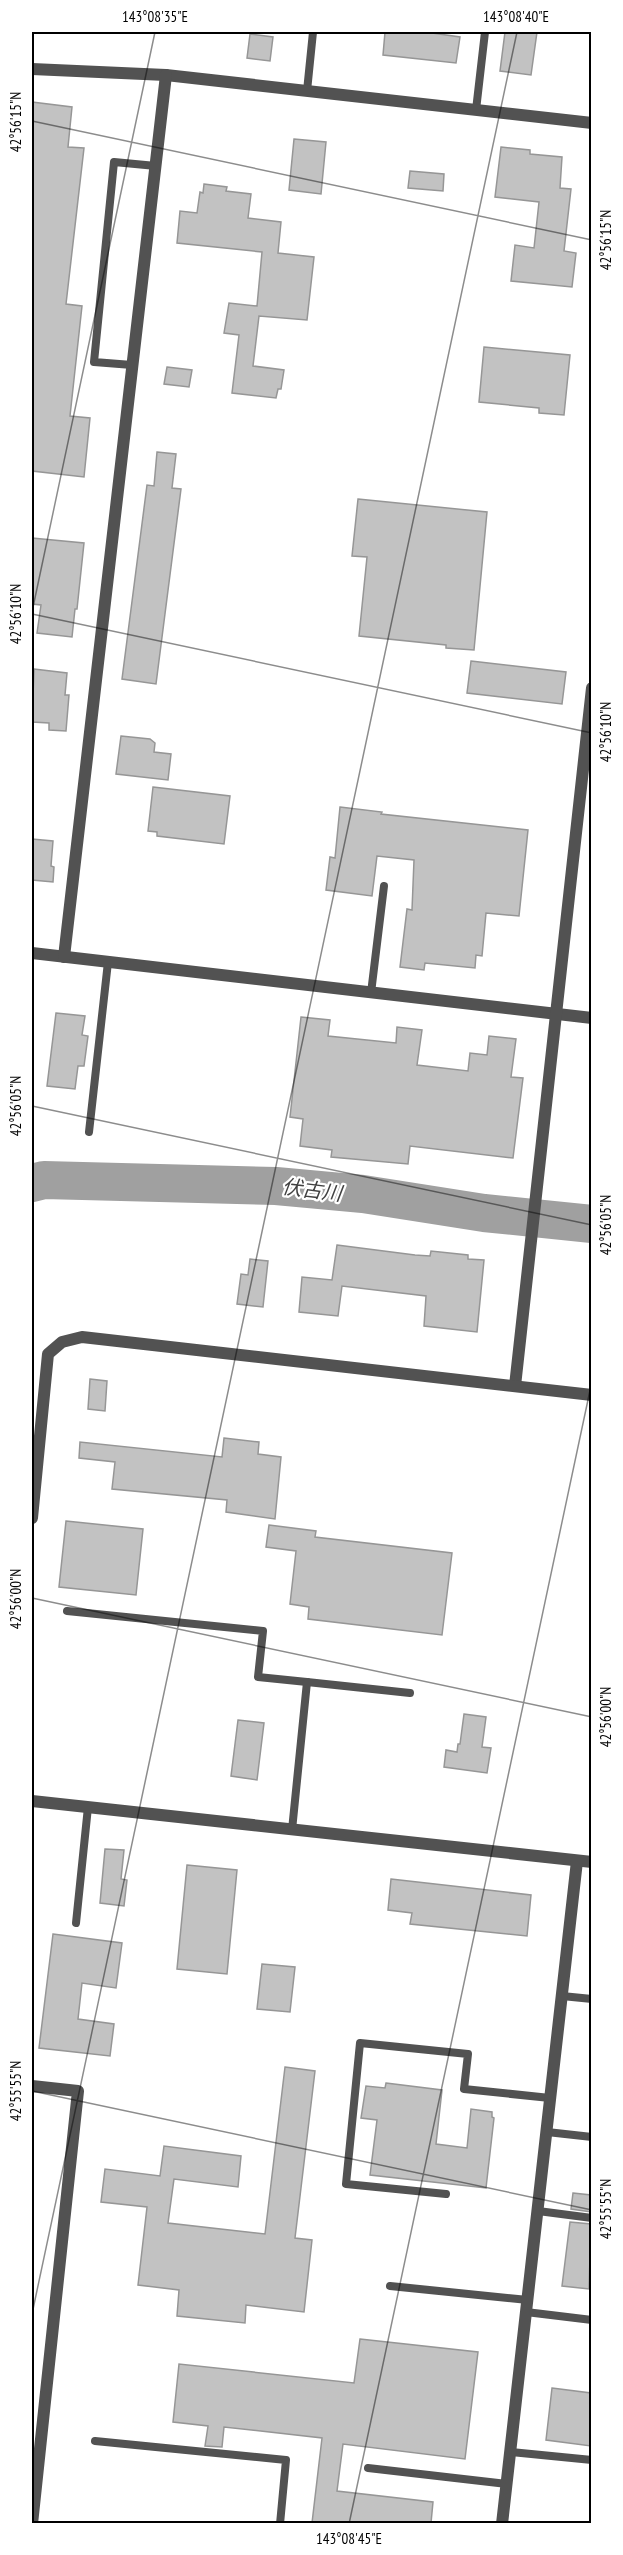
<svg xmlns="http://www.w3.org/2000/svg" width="623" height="2555" font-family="'PT Sans Narrow','Noto Sans JP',sans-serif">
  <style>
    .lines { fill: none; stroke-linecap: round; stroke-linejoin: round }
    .river { stroke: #a0a0a0; stroke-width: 38 }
    .building { fill: #c2c2c2; stroke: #969696; stroke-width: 1.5 }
    .lane { stroke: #525252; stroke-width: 8 }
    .street { stroke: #525252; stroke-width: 12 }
    .ticks { fill: none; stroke: #000; stroke-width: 1.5; stroke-opacity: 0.45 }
    .labels { text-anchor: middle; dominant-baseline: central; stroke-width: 4.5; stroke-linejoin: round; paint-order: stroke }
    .water-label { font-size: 20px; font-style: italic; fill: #414141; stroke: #fff }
    .neatline { fill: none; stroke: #000; stroke-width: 2 }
    .ticks-label { font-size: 15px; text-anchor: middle; fill: #000 }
  </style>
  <rect width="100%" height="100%" fill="#fff"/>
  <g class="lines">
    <path class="river" d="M 32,1183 L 44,1180 L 276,1186 L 363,1194 L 484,1213 L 592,1224"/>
  </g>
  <g class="building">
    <path d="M 385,32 L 425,32 L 460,37 L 456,63 L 383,55 Z"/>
    <path d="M 505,32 L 537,32 L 531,75 L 500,71 Z"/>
    <path d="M 250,34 L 273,37 L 270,61 L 247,58 Z"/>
    <path d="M 32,102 L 72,107 L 68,147 L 84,148 L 66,304 L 82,306 L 70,416 L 90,418 L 84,477 L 32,471 Z"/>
    <path d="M 294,139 L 326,142 L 321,194 L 289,190 Z"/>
    <path d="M 501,147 L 530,150 L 530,154 L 562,157 L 560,188 L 571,189 L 564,251 L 576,253 L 572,287 L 511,281 L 515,245 L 534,248 L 539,202 L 495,197 Z"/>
    <path d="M 410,171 L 444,174 L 443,191 L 408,188 Z"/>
    <path d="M 204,184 L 227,187 L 226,191 L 251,194 L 248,218 L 281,222 L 278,253 L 314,257 L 307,320 L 259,316 L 253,366 L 284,370 L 281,389 L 278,389 L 276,398 L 232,393 L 239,335 L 224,333 L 229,303 L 257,306 L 262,252 L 177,243 L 180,211 L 197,213 L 200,192 L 203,193 Z"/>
    <path d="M 484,347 L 570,355 L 564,415 L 539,413 L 539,408 L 479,402 Z"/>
    <path d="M 167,367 L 192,370 L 189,387 L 164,384 Z"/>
    <path d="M 157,452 L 176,454 L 172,488 L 181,489 L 156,684 L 122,679 L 147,485 L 154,486 Z"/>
    <path d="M 358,499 L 487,512 L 474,650 L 446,648 L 446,645 L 359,636 L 367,557 L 352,556 Z"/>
    <path d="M 32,538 L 84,543 L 77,609 L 75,609 L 72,637 L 37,633 L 41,605 L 32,604 Z"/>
    <path d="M 471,661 L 566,672 L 562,704 L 467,693 Z"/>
    <path d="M 34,669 L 67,673 L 65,695 L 69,695 L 66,731 L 49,730 L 49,723 L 32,722 Z"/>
    <path d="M 121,736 L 150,739 L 155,743 L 154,752 L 171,754 L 168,780 L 116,774 Z"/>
    <path d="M 153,787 L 230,796 L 224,844 L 157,836 L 157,832 L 148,831 Z"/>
    <path d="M 340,807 L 382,812 L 381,814 L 528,830 L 519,916 L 486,913 L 482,956 L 476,955 L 475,968 L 425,963 L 424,970 L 400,967 L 407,909 L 412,910 L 414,860 L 377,856 L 372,896 L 326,890 L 330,857 L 335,858 Z"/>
    <path d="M 32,839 L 53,841 L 51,866 L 54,867 L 53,882 L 32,880 Z"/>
    <path d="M 56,1013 L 85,1016 L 82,1035 L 88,1036 L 84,1066 L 78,1066 L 75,1089 L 47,1086 Z"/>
    <path d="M 301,1017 L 330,1020 L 328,1036 L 396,1043 L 397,1027 L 422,1030 L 417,1065 L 468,1071 L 470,1053 L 487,1055 L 489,1036 L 516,1039 L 511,1077 L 523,1078 L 513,1158 L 410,1146 L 408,1164 L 331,1157 L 332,1150 L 300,1146 L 303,1119 L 290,1117 Z"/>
    <path d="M 337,1245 L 415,1255 L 430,1256 L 431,1251 L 468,1255 L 468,1259 L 484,1260 L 477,1332 L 424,1326 L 426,1296 L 342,1286 L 338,1316 L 299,1312 L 302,1277 L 332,1280 Z"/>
    <path d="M 250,1259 L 268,1261 L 263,1307 L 237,1304 L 241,1274 L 248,1275 Z"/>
    <path d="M 90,1379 L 107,1381 L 105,1411 L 88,1409 Z"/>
    <path d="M 224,1438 L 259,1442 L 258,1454 L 281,1457 L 275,1519 L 226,1512 L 227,1500 L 112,1489 L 115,1462 L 79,1458 L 80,1442 L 222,1457 Z"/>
    <path d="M 66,1521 L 143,1529 L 136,1595 L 59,1587 Z"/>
    <path d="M 269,1525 L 316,1531 L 315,1537 L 452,1553 L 442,1635 L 308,1619 L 309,1607 L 290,1604 L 296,1551 L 266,1547 Z"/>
    <path d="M 464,1714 L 486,1717 L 482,1747 L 491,1748 L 487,1773 L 444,1767 L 446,1750 L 457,1752 L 458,1744 L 460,1744 Z"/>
    <path d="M 238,1720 L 264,1723 L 257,1780 L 231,1776 Z"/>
    <path d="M 105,1849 L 124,1850 L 121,1879 L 127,1880 L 124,1906 L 100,1903 Z"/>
    <path d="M 187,1865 L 237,1870 L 227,1974 L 177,1969 Z"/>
    <path d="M 391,1879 L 531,1895 L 527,1936 L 410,1924 L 412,1913 L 388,1910 Z"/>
    <path d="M 53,1934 L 122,1943 L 116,1988 L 82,1983 L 78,2019 L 114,2024 L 110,2056 L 39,2048 Z"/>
    <path d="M 262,1964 L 295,1967 L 290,2012 L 257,2009 Z"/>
    <path d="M 285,2067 L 315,2071 L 295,2238 L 312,2240 L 304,2312 L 246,2305 L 245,2323 L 177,2316 L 179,2290 L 138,2285 L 147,2207 L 101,2202 L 105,2169 L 160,2176 L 164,2146 L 241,2156 L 238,2187 L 174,2179 L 168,2223 L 265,2234 Z"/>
    <path d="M 386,2083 L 442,2090 L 436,2144 L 467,2148 L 471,2109 L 492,2112 L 492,2117 L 494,2118 L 486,2188 L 370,2175 L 377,2120 L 361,2118 L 366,2086 L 385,2088 Z"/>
    <path d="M 573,2193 L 591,2195 L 591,2212 L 571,2209 Z"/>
    <path d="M 570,2222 L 591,2224 L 589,2289 L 562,2286 Z"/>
    <path d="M 360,2339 L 478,2352 L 465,2459 L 343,2444 L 337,2491 L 433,2502 L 431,2523 L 312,2523 L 322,2438 L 224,2427 L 222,2447 L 205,2446 L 208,2426 L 173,2422 L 179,2364 L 354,2383 Z"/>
    <path d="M 552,2388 L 591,2393 L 591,2446 L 546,2440 Z"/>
  </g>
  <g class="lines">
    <g class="lane">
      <path d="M 307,91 L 313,32"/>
      <path d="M 476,110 L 485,32"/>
      <path d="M 132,365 L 94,362 L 114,162 L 156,166"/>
      <path d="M 371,993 L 384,886"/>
      <path d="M 89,1132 L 108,962"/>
      <path d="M 67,1611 L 263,1631 L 258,1677 L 307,1682"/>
      <path d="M 292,1830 L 307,1682 L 410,1693"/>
      <path d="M 76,1923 L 88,1807"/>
      <path d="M 562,1996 L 592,1999"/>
      <path d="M 547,2132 L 592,2137"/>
      <path d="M 446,2194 L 346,2184 L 360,2043 L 468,2054 L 464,2089 L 550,2098"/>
      <path d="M 538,2211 L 592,2218"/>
      <path d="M 390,2286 L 528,2300"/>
      <path d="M 526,2312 L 592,2320"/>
      <path d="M 95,2441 L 286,2460 L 280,2524"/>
      <path d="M 511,2452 L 592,2460"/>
      <path d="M 368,2468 L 507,2484"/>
    </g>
    <g class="street">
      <path d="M 32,69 L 166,75 L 592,123"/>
      <path d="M 32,953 L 592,1018"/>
      <path d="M 64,957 L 166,75"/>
      <path d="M 515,1386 L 592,688"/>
      <path d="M 32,1518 L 48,1354 L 62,1342 L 82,1337 L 592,1395"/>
      <path d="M 32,1801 L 592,1862"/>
      <path d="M 32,2086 L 78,2091 L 32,2524"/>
      <path d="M 502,2524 L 577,1861"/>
    </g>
  </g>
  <path class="ticks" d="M 32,121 L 592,240M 32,612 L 155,32M 32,614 L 592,733M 32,1106 L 592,1225M 32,1598 L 592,1717M 32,2091 L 592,2210M 32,2314 L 517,32M 349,2524 L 592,1381"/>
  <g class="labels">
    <g class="water-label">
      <text transform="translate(312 1190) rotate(7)">伏古川</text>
    </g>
  </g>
  <rect width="623" height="2555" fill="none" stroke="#ffffff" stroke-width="66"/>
  <rect x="33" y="33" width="557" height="2489" class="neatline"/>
  <g class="ticks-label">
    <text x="155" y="22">143°08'35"E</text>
    <text x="516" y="22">143°08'40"E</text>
    <text transform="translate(16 122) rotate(-90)" y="5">42°56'15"N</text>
    <text transform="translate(606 240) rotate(-90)" y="5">42°56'15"N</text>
    <text transform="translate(16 614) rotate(-90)" y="5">42°56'10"N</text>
    <text transform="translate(606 732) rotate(-90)" y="5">42°56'10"N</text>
    <text transform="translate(16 1106) rotate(-90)" y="5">42°56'05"N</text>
    <text transform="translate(606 1225) rotate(-90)" y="5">42°56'05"N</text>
    <text transform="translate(16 1599) rotate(-90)" y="5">42°56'00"N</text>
    <text transform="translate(606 1717) rotate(-90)" y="5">42°56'00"N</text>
    <text transform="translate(16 2091) rotate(-90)" y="5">42°55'55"N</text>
    <text transform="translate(606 2209) rotate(-90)" y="5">42°55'55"N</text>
    <text x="349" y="2544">143°08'45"E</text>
  </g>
</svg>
